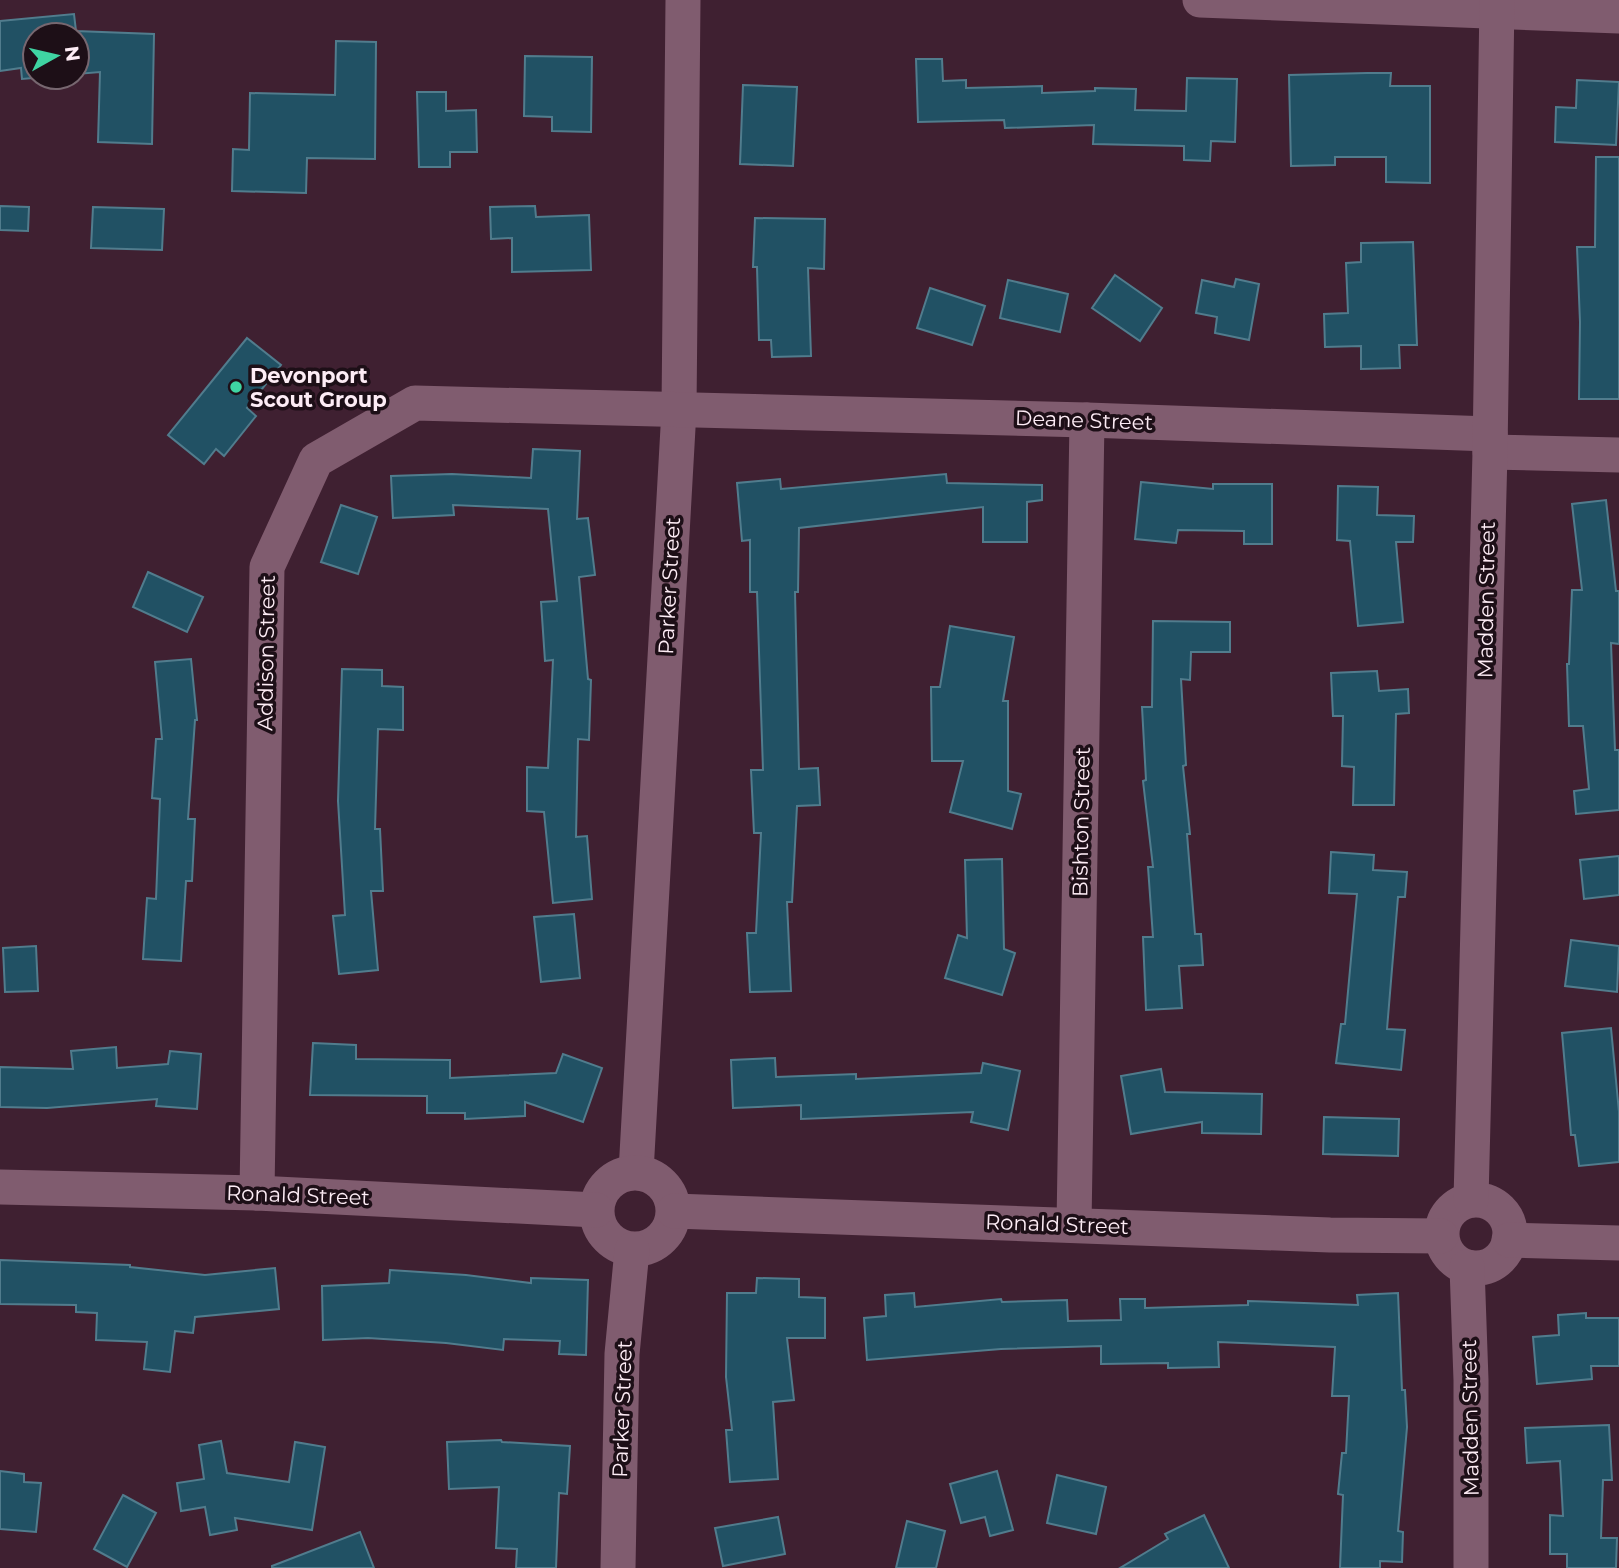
<svg xmlns="http://www.w3.org/2000/svg" width="1619" height="1568" font-family="Montserrat,sans-serif">
  <style>
    .building { fill: #215164; stroke: #517c8d; stroke-width: 2 }
    .lines { fill: none; stroke-linecap: round; stroke-linejoin: round }
    .minor { stroke: #805c6f; stroke-width: 35 }
    .poi-dot { fill: #3fd4a2; stroke: #1d0f17; stroke-width: 2.5 }
    .labels { text-anchor: middle; dominant-baseline: central; stroke-width: 7; stroke-linejoin: round; paint-order: stroke }
    .poi-label { font-size: 21px; font-weight: bold; fill: #fdecf5; stroke: #1d0f17; text-anchor: start }
    .street-label { font-size: 21px; fill: #fdecf5; stroke: #1d0f17 }
  </style>
  <rect width="100%" height="100%" fill="#3f2031"/>
  <g class="building">
    <path d="M 74,14 L 76,31 L 154,34 L 152,144 L 98,142 L 100,72 L 77,74 L 77,35 L 35,35 L 35,77 L 45,77 L 22,79 L 21,68 L 0,71 L 0,21 Z"/>
    <path d="M 336,41 L 376,42 L 375,159 L 307,158 L 306,193 L 232,191 L 233,149 L 249,150 L 250,93 L 335,95 Z"/>
    <path d="M 525,56 L 592,57 L 591,132 L 552,131 L 552,117 L 524,116 Z"/>
    <path d="M 916,59 L 942,59 L 943,81 L 966,80 L 966,88 L 1042,86 L 1042,93 L 1095,91 L 1095,88 L 1136,89 L 1135,110 L 1186,111 L 1187,78 L 1237,79 L 1235,142 L 1211,141 L 1210,161 L 1184,160 L 1184,146 L 1093,144 L 1094,125 L 1005,128 L 1004,120 L 918,122 Z"/>
    <path d="M 1367,73 L 1391,73 L 1390,86 L 1430,86 L 1430,183 L 1386,182 L 1386,157 L 1335,157 L 1335,165 L 1291,166 L 1289,75 Z"/>
    <path d="M 1577,80 L 1619,82 L 1616,145 L 1555,142 L 1556,107 L 1576,108 Z"/>
    <path d="M 743,85 L 797,87 L 793,166 L 740,164 Z"/>
    <path d="M 417,92 L 446,92 L 446,111 L 476,110 L 477,152 L 450,152 L 450,167 L 419,167 Z"/>
    <path d="M 1596,157 L 1619,157 L 1619,399 L 1579,399 L 1580,322 L 1577,247 L 1595,247 Z"/>
    <path d="M 0,206 L 29,207 L 28,231 L 0,230 Z"/>
    <path d="M 535,206 L 536,217 L 589,215 L 591,270 L 512,272 L 512,238 L 491,239 L 490,207 Z"/>
    <path d="M 93,207 L 164,209 L 162,250 L 91,248 Z"/>
    <path d="M 755,218 L 825,219 L 824,269 L 808,268 L 811,356 L 772,357 L 771,340 L 759,340 L 757,267 L 753,267 Z"/>
    <path d="M 1413,242 L 1417,345 L 1399,345 L 1400,368 L 1361,369 L 1361,346 L 1325,347 L 1324,314 L 1348,313 L 1346,263 L 1361,262 L 1361,243 Z"/>
    <path d="M 1115,275 L 1162,308 L 1140,341 L 1092,308 Z"/>
    <path d="M 1236,279 L 1259,284 L 1249,340 L 1215,333 L 1217,317 L 1196,313 L 1202,280 L 1234,287 Z"/>
    <path d="M 1008,280 L 1068,294 L 1060,332 L 1000,318 Z"/>
    <path d="M 930,288 L 985,306 L 972,345 L 917,328 Z"/>
    <path d="M 247,338 L 281,365 L 247,408 L 256,416 L 224,456 L 216,449 L 204,464 L 168,435 Z"/>
    <path d="M 533,449 L 580,451 L 577,519 L 588,518 L 595,575 L 579,577 L 588,679 L 591,680 L 589,740 L 578,739 L 576,837 L 587,836 L 592,899 L 553,903 L 544,812 L 527,811 L 527,767 L 548,768 L 553,660 L 545,661 L 541,602 L 557,601 L 548,509 L 453,505 L 454,515 L 393,518 L 391,476 L 452,474 L 531,478 Z"/>
    <path d="M 946,474 L 947,483 L 1042,485 L 1042,500 L 1027,502 L 1027,542 L 983,542 L 983,507 L 799,528 L 798,592 L 795,592 L 799,769 L 818,768 L 820,805 L 797,806 L 792,902 L 787,902 L 791,991 L 750,992 L 747,933 L 756,933 L 761,833 L 754,833 L 751,770 L 763,770 L 757,592 L 750,592 L 750,540 L 742,541 L 737,483 L 780,479 L 781,489 Z"/>
    <path d="M 1141,482 L 1213,489 L 1213,484 L 1272,484 L 1272,544 L 1244,544 L 1244,531 L 1178,530 L 1176,543 L 1135,539 Z"/>
    <path d="M 1338,486 L 1378,487 L 1377,515 L 1414,516 L 1413,542 L 1396,542 L 1403,622 L 1358,626 L 1350,541 L 1337,540 Z"/>
    <path d="M 1606,500 L 1616,591 L 1619,591 L 1619,644 L 1611,643 L 1615,750 L 1619,750 L 1619,810 L 1576,814 L 1574,791 L 1589,789 L 1583,726 L 1569,726 L 1567,664 L 1569,664 L 1572,590 L 1582,590 L 1572,504 Z"/>
    <path d="M 341,505 L 377,517 L 358,574 L 321,562 Z"/>
    <path d="M 148,572 L 203,597 L 187,632 L 133,607 Z"/>
    <path d="M 1153,621 L 1230,622 L 1230,652 L 1191,652 L 1190,680 L 1181,679 L 1186,765 L 1183,766 L 1190,834 L 1187,834 L 1195,934 L 1201,934 L 1203,965 L 1179,966 L 1182,1008 L 1146,1010 L 1143,937 L 1153,937 L 1148,867 L 1153,867 L 1143,781 L 1146,780 L 1142,707 L 1152,707 Z"/>
    <path d="M 950,626 L 1014,637 L 1003,701 L 1008,701 L 1008,791 L 1021,794 L 1012,829 L 950,812 L 963,761 L 932,761 L 931,687 L 940,687 Z"/>
    <path d="M 191,659 L 197,720 L 195,720 L 188,819 L 195,819 L 192,881 L 186,881 L 181,961 L 143,959 L 147,898 L 156,899 L 160,799 L 152,798 L 156,739 L 162,739 L 155,662 Z"/>
    <path d="M 342,669 L 382,670 L 382,686 L 403,687 L 403,730 L 378,729 L 375,829 L 380,829 L 383,891 L 371,891 L 378,970 L 339,974 L 333,916 L 345,915 L 338,801 Z"/>
    <path d="M 1377,671 L 1379,691 L 1408,689 L 1409,713 L 1396,714 L 1394,805 L 1353,805 L 1354,767 L 1342,766 L 1343,716 L 1333,716 L 1331,673 Z"/>
    <path d="M 1331,852 L 1374,855 L 1373,870 L 1407,872 L 1405,897 L 1398,897 L 1387,1029 L 1405,1030 L 1401,1070 L 1336,1063 L 1341,1024 L 1345,1024 L 1357,894 L 1329,893 Z"/>
    <path d="M 1619,856 L 1619,895 L 1584,899 L 1580,860 Z"/>
    <path d="M 1002,859 L 1004,949 L 1015,953 L 1002,995 L 945,978 L 958,935 L 967,938 L 965,860 Z"/>
    <path d="M 574,914 L 580,978 L 541,982 L 534,917 Z"/>
    <path d="M 1571,940 L 1619,946 L 1617,992 L 1565,986 Z"/>
    <path d="M 36,946 L 38,991 L 5,992 L 3,948 Z"/>
    <path d="M 1611,1028 L 1619,1112 L 1619,1162 L 1579,1166 L 1575,1135 L 1571,1135 L 1562,1033 Z"/>
    <path d="M 313,1043 L 356,1045 L 356,1059 L 450,1060 L 450,1078 L 556,1073 L 563,1054 L 602,1068 L 583,1122 L 525,1102 L 525,1116 L 465,1119 L 465,1113 L 427,1113 L 427,1096 L 310,1095 Z"/>
    <path d="M 116,1047 L 117,1068 L 168,1064 L 170,1051 L 201,1054 L 197,1109 L 156,1106 L 157,1099 L 47,1108 L 0,1107 L 0,1067 L 73,1069 L 71,1051 Z"/>
    <path d="M 775,1058 L 776,1077 L 856,1074 L 856,1079 L 981,1073 L 983,1063 L 1020,1071 L 1008,1130 L 971,1122 L 973,1112 L 801,1119 L 801,1105 L 733,1108 L 731,1060 Z"/>
    <path d="M 1161,1069 L 1165,1092 L 1262,1094 L 1261,1134 L 1202,1133 L 1202,1122 L 1131,1134 L 1121,1076 Z"/>
    <path d="M 1324,1117 L 1399,1119 L 1398,1156 L 1323,1154 Z"/>
    <path d="M 0,1260 L 130,1265 L 130,1267 L 205,1275 L 275,1268 L 279,1309 L 195,1317 L 193,1333 L 175,1331 L 170,1372 L 144,1369 L 147,1342 L 96,1340 L 97,1313 L 76,1312 L 76,1305 L 0,1304 Z"/>
    <path d="M 390,1270 L 466,1275 L 531,1283 L 531,1278 L 588,1280 L 586,1355 L 559,1354 L 560,1341 L 504,1339 L 503,1350 L 446,1343 L 368,1338 L 323,1340 L 322,1286 L 389,1283 Z"/>
    <path d="M 757,1278 L 799,1279 L 799,1297 L 825,1298 L 825,1338 L 787,1338 L 794,1400 L 773,1402 L 778,1479 L 730,1482 L 726,1430 L 732,1430 L 726,1377 L 727,1293 L 756,1293 Z"/>
    <path d="M 914,1293 L 915,1307 L 1001,1299 L 1002,1302 L 1067,1300 L 1068,1321 L 1121,1320 L 1120,1299 L 1145,1299 L 1145,1308 L 1248,1305 L 1248,1301 L 1358,1305 L 1357,1295 L 1398,1293 L 1402,1390 L 1405,1390 L 1407,1427 L 1398,1531 L 1403,1532 L 1402,1562 L 1380,1561 L 1380,1568 L 1340,1568 L 1343,1495 L 1338,1494 L 1342,1453 L 1346,1453 L 1349,1396 L 1332,1396 L 1335,1347 L 1218,1342 L 1219,1367 L 1168,1368 L 1168,1363 L 1101,1364 L 1101,1346 L 1001,1349 L 867,1360 L 864,1318 L 886,1316 L 885,1295 Z"/>
    <path d="M 1586,1313 L 1586,1318 L 1619,1318 L 1619,1366 L 1591,1366 L 1592,1379 L 1537,1384 L 1533,1337 L 1559,1335 L 1558,1315 Z"/>
    <path d="M 1609,1425 L 1612,1480 L 1603,1480 L 1601,1538 L 1617,1538 L 1616,1568 L 1567,1568 L 1567,1554 L 1550,1554 L 1550,1515 L 1563,1516 L 1560,1461 L 1527,1463 L 1525,1428 Z"/>
    <path d="M 501,1440 L 502,1442 L 570,1446 L 567,1494 L 559,1493 L 556,1568 L 516,1568 L 517,1549 L 496,1548 L 499,1487 L 449,1489 L 447,1442 Z"/>
    <path d="M 221,1441 L 227,1473 L 289,1482 L 295,1442 L 325,1447 L 312,1530 L 235,1518 L 237,1530 L 210,1535 L 205,1507 L 181,1511 L 177,1483 L 204,1479 L 199,1445 Z"/>
    <path d="M 0,1471 L 24,1474 L 24,1482 L 41,1483 L 36,1532 L 0,1529 Z"/>
    <path d="M 997,1471 L 1013,1530 L 990,1536 L 985,1517 L 961,1523 L 950,1484 Z"/>
    <path d="M 1057,1475 L 1106,1487 L 1096,1534 L 1047,1523 Z"/>
    <path d="M 123,1495 L 156,1513 L 127,1567 L 94,1549 Z"/>
    <path d="M 1204,1515 L 1229,1568 L 1120,1568 L 1168,1539 L 1165,1534 Z"/>
    <path d="M 778,1517 L 785,1554 L 723,1566 L 715,1528 Z"/>
    <path d="M 907,1521 L 945,1531 L 936,1568 L 896,1568 Z"/>
    <path d="M 360,1532 L 374,1568 L 272,1568 L 272,1566 Z"/>
  </g>
  <g class="lines">
    <g class="minor">
      <path d="M 1200,0 L 1619,16"/>
      <path d="M 1490,452 L 1619,455"/>
      <path d="M 636,1172 L 679,410 L 683,0"/>
      <circle cx="635" cy="1211" r="38"/>
      <path d="M 0,1187 L 257,1193 L 596,1210"/>
      <path d="M 257,1193 L 267,567 L 316,460 L 415,403 L 1087,420 L 1490,434"/>
      <circle cx="1476" cy="1234" r="34"/>
      <path d="M 1471,1200 L 1490,452 L 1497,0"/>
      <path d="M 674,1211 L 1330,1235 L 1441,1236"/>
      <path d="M 1074,1225 L 1087,420"/>
      <path d="M 1509,1240 L 1619,1243"/>
      <path d="M 1467,1267 L 1471,1380 L 1471,1568"/>
      <path d="M 618,1568 L 622,1354 L 632,1250"/>
    </g>
  </g>
  <circle class="poi-dot" cx="236" cy="387" r="7"/>
  <g class="labels">
    <g class="poi-label">
      <text x="250" y="375">Devonport<tspan x="250" dy="24">Scout Group</tspan></text>
    </g>
    <g class="street-label">
      <text transform="translate(1084 420) rotate(2)">Deane Street</text>
      <text transform="translate(669 586) rotate(-87)">Parker Street</text>
      <text transform="translate(1486 600) rotate(-89)">Madden Street</text>
      <text transform="translate(266 653) rotate(-89)">Addison Street</text>
      <text transform="translate(1081 822) rotate(-89)">Bishton Street</text>
      <text transform="translate(298 1195) rotate(2)">Ronald Street</text>
      <text transform="translate(1057 1224) rotate(2)">Ronald Street</text>
      <text transform="translate(622 1409) rotate(-88)">Parker Street</text>
      <text transform="translate(1470 1418) rotate(-91)">Madden Street</text>
    </g>
  </g>
  <g transform="translate(56 56) rotate(82)"><circle r="33" fill="#1d0f17" stroke="#776770" stroke-width="2"/>
  <path d="M0-5L12 26L0 18L-12 26Z" fill="#3fd4a2"/>
  <text y="-10" font-size="19" font-weight="bold" text-anchor="middle" fill="#fdecf5">N</text>
  </g>
</svg>
